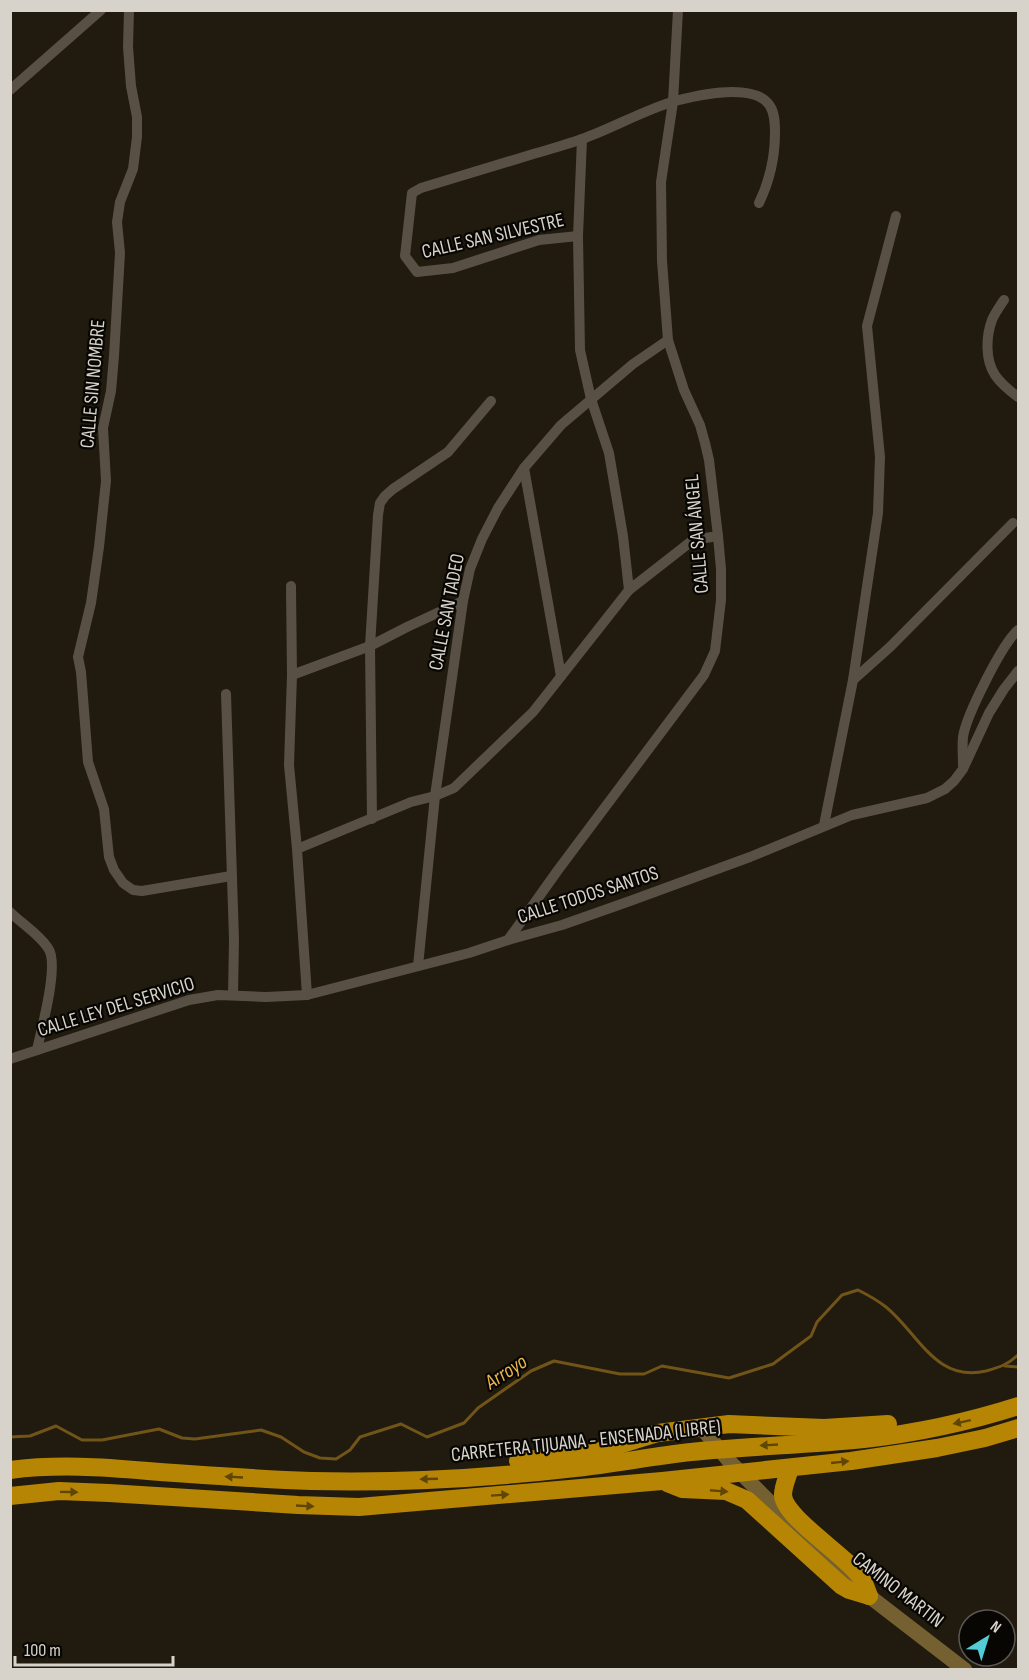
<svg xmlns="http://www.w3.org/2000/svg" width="1029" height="1680" font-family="'Sofia Sans Condensed',sans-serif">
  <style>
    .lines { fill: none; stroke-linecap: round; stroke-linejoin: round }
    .stream { stroke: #715418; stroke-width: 3 }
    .street { stroke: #585044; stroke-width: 10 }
    .secondary { stroke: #746031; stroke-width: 15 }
    .highway { stroke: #b78504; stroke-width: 18 }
    .oneway { fill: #604604 }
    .labels { text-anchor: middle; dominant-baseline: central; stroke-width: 4.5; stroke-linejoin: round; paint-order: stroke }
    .street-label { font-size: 20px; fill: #d7d3cb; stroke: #080603 }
    .water-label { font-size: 21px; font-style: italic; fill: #eab64c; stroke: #080603 }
  </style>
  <rect width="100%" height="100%" fill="#201a0f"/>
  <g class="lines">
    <g class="stream">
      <path d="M 1005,1366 L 1018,1367"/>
      <path d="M 10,1437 L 30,1436 L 56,1426 L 82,1440 L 102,1440 L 159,1429 L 182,1438 L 195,1439 L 261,1430 L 281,1437 L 304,1452 L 320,1458 L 336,1459 L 350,1450 L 360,1437 L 401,1424 L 427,1437 L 464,1423 L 478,1408 L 531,1371 L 554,1361 L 620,1374 L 644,1374 L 662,1366 L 729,1378 L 773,1364 L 811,1336 L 817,1322 L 842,1295 L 858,1290 C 868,1295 877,1300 886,1307 C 918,1333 936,1383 986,1371 C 1000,1367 1007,1365 1018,1355"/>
    </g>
    <g class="street">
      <path d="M 129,10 L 128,47 L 131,86 L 137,117 L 137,137 L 133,169 L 120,202 L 117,222 L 120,253 L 114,356 L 111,391 L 103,428 L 106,481 L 99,547 L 91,603 L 78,657 L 81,672 L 88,762 L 104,809 L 109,857 L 114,870 L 123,883 L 133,890 L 142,891 L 231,876"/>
      <path d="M 10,90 L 101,10"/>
      <path d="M 582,139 L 578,236 L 580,350 L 591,399 L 609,453 L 623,536 L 629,590"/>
      <path d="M 578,236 L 539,240 L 453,268 L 417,272 L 405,256 L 412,193 L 421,188 C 457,177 493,166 530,155 C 547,150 565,145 582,139 C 613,128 644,110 675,101 C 698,95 755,82 770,106 C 775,114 775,124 775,133 C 775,158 770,180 759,203"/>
      <path d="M 1004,300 C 1000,306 995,313 992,320 C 986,336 985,360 995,375 C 1001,384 1010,391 1018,397"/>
      <path d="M 524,468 L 561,676"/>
      <path d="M 291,586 L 292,675 L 289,765 L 297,849 L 307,995"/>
      <path d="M 292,675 L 370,646 L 407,627 L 463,601"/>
      <path d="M 853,680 L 890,647 L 1013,523"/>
      <path d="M 226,694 L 234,939 L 233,995"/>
      <path d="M 963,765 C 963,756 962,746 963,737 C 966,716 1002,644 1018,630"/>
      <path d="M 372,819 L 370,646 L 378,515 L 380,503 L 385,496 L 393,489 L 448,452 L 491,401"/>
      <path d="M 824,825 L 853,680 L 878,513 L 880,457 L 867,326 L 896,216"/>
      <path d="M 297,849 L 411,802 L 435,796 L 454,788 L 533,712 L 629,590 L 693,540 L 718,536"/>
      <path d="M 10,912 C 22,924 39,934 48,948 C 60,964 41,1030 37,1050"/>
      <path d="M 508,940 L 558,870 L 704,675 L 715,651 L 721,600 L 721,569 L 718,536 L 709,460 L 705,443 L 700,425 L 684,390 L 668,340 L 662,261 L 661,182 L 673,102 L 678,10"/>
      <path d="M 418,966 L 435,796 L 463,601 L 470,569 L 482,539 L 498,508 L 524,468 L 561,425 L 633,364 L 668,340"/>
      <path d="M 10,1059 L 189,1000 L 218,995 L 266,997 L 307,995 L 469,953 L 508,940 L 562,925 L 630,901 L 750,857 L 852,815 L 927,798 L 945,789 L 954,781 L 963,769 L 989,713 L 1004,689 L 1018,671"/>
    </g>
    <path class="secondary" d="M 701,1427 L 730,1462 L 833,1566 L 869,1596 L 965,1670"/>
    <g class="highway">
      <path d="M 518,1461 L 593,1453 L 658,1433 L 729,1424 L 824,1428 L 888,1424"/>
      <path d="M 790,1468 C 788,1476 783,1486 783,1495 C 784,1518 849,1557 862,1579 C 865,1584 867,1591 869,1596"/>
      <path d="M 10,1470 C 57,1464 102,1467 148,1471 C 202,1475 256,1479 311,1481 C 397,1483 490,1478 575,1468 C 614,1464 653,1456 691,1452 C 749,1446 807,1445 864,1439 C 917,1433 968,1422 1018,1406"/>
      <path d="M 667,1483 L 682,1489 L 726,1491 L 747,1500 L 842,1586 L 849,1590 L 869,1596"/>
      <path d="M 10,1496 L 59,1491 L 109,1493 L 298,1505 L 359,1507 L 662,1481 L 851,1461 L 937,1448 L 985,1438 L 1018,1428"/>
    </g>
  </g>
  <defs><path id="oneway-solid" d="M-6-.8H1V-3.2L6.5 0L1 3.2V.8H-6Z" transform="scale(1.5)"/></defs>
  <g class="oneway">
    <use href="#oneway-solid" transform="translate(962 1422) rotate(168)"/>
    <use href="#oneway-solid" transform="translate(769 1445) rotate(177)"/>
    <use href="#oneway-solid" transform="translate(840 1462) rotate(-6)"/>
    <use href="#oneway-solid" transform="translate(234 1477) rotate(-177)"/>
    <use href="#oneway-solid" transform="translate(429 1479) rotate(178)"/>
    <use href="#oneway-solid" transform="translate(719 1491) rotate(5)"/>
    <use href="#oneway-solid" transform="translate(69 1492) rotate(1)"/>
    <use href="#oneway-solid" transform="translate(500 1495) rotate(-4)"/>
    <use href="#oneway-solid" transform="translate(305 1506) rotate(3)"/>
  </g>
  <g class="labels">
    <g class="street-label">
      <text transform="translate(493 236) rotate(-13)">CALLE SAN SILVESTRE</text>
      <text transform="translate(93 384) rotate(-85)">CALLE SIN NOMBRE</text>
      <text transform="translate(697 534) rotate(-95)">CALLE SAN ÁNGEL</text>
      <text transform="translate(447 612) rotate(-79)">CALLE SAN TADEO</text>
      <text transform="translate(588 895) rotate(-18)">CALLE TODOS SANTOS</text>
      <text transform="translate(116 1007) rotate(-17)">CALLE LEY DEL SERVICIO</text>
      <text transform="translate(586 1441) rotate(-6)">CARRETERA TIJUANA - ENSENADA (LIBRE)</text>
      <text transform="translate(898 1590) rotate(38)">CAMINO MARTIN</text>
    </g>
    <g class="water-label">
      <text transform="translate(506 1372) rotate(-33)">Arroyo</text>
    </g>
  </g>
  <rect width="1029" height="1680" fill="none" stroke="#d7d3cb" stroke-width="24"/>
  <g transform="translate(987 1638) rotate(38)"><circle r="28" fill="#080603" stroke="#5b5853" stroke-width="1.5"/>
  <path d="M0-4.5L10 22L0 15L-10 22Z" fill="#52ccd6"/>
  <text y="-9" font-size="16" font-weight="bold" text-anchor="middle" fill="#d7d3cb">N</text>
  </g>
  <path d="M15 1656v9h158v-9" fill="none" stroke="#d7d3cb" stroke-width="3"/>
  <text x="24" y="1656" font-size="18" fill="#d7d3cb" stroke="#080603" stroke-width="4.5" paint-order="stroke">100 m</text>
</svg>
